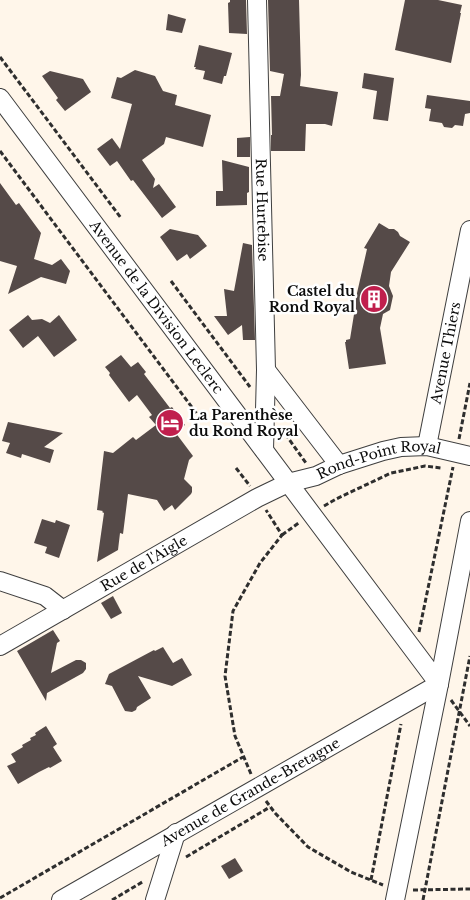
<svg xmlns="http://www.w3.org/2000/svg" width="470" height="900" font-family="'Libre Baskerville',serif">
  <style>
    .building { fill: #554a48 }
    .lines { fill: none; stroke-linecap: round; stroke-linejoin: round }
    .minor-casing { stroke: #3f3f3f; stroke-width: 20 }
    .path { stroke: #2e2e2e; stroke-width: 3; stroke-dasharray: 5 2.5; stroke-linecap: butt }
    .minor { stroke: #fff; stroke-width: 18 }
    .labels { text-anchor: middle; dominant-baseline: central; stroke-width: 5; stroke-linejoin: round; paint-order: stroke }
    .street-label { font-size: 14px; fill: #0c0c0c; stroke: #fff }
    .poi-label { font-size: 14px; font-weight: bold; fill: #0c0c0c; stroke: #fff; text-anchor: end }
  </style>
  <rect width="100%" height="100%" fill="#fff6ea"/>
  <g class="building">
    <path d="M 230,0 L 246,0 L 247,34 L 229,33 L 228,3 L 230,2 Z"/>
    <path d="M 268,0 L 299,0 L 301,75 L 300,86 L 338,92 L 332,126 L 325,124 L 306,124 L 305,151 L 271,151 L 271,135 L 272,135 L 271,96 L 280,96 L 284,74 L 270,71 Z"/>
    <path d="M 405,0 L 438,0 L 462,5 L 460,13 L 461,13 L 451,63 L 395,50 Z"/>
    <path d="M 168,14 L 186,19 L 182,33 L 166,30 Z"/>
    <path d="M 199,45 L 232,53 L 226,76 L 224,76 L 222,84 L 203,79 L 205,71 L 195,69 L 196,67 L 194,67 Z"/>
    <path d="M 135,70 L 155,76 L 163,91 L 177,95 L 175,105 L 211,115 L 203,147 L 166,137 L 164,144 L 142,160 L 155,179 L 153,188 L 159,184 L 176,207 L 162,218 L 133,180 L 131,181 L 117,161 L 110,166 L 97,149 L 112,138 L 120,149 L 132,104 L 111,98 L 117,77 L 121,78 Z"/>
    <path d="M 50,71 L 83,79 L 91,92 L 65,111 L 56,100 L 58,98 L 42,76 Z"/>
    <path d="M 364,73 L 394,78 L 388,121 L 373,119 L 377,91 L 362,88 Z"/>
    <path d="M 427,95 L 470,101 L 470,113 L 465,114 L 463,126 L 455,125 L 452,128 L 444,127 L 442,123 L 429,121 L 431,109 L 425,108 Z"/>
    <path d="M 250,137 L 250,157 L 237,157 L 237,138 Z"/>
    <path d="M 222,160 L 249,167 L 249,192 L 247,193 L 247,205 L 216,206 L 216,191 L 223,191 Z"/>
    <path d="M 0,183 L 16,205 L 19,203 L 41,233 L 34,259 L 52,265 L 61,259 L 70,271 L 66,284 L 41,277 L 8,294 L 17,266 L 0,261 Z"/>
    <path d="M 379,223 L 389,229 L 394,229 L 398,232 L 400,236 L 410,242 L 391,272 L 389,286 L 393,296 L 390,310 L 383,314 L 380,328 L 386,364 L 349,369 L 345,342 L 346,342 L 346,340 L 350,339 L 356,302 L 355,302 L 367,249 L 364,248 Z"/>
    <path d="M 170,229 L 198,235 L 207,246 L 190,259 L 187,254 L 177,261 L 160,237 Z"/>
    <path d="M 243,243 L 252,245 L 255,340 L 243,340 L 242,325 L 228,335 L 214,316 L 227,316 L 224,289 L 234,291 Z"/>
    <path d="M 28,315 L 32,320 L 42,319 L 50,323 L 59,315 L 77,340 L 54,357 L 38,336 L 23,348 L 9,330 Z"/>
    <path d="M 121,355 L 131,367 L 138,362 L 146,372 L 144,374 L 170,408 L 172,407 L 185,425 L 175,432 L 193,456 L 189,460 L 184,479 L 192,487 L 192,492 L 191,494 L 175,510 L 172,505 L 164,511 L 157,500 L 128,494 L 123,534 L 120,533 L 118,550 L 97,562 L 104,513 L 102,512 L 103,511 L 97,510 L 104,451 L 113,453 L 133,437 L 136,440 L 156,425 L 149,417 L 152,415 L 137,395 L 129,402 L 109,375 L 110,373 L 105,367 Z"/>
    <path d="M 8,422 L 63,433 L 44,447 L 54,450 L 50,463 L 22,454 L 21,458 L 6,453 L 10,443 L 2,441 Z"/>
    <path d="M 42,519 L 55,523 L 56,520 L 70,525 L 59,558 L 45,553 L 47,547 L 34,543 Z"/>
    <path d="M 113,596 L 122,613 L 111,619 L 101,603 Z"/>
    <path d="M 53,630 L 60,641 L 57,643 L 51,673 L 76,660 L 81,660 L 86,663 L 86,669 L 83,673 L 47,693 L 46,701 L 17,651 Z"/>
    <path d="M 163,647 L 173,663 L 182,658 L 192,675 L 172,686 L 138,676 L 151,698 L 137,707 L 136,710 L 132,712 L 125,711 L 112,686 L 105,684 L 109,674 L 154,650 L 155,651 Z"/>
    <path d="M 46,726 L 57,744 L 53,747 L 62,761 L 50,768 L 49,767 L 39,772 L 18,784 L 7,766 L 16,762 L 11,754 L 23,747 L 22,745 L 31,740 L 30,738 L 36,735 L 35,733 Z"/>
    <path d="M 235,858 L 243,871 L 229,879 L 221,866 Z"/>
  </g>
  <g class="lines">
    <g class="minor-casing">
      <g id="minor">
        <path id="s1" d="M 257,0 L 266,370 L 264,450"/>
        <path id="s2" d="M 0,98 L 439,684"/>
        <path d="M 266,370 L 339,465"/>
        <path id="s3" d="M 427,446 L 470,230"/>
        <path d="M 0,581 L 45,596 L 63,610"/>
        <path id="s4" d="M 0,646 L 257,498 L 288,483 L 316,476 L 339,465 L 383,451 L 401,447 L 427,446 L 470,456"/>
        <path id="s5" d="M 61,900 L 439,684"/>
        <path d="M 155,900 L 176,833"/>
        <path d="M 395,900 L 439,684 L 470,521"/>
      </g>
    </g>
    <g class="path">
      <path d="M 0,57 L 121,218"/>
      <path d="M 0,151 L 200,418"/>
      <path d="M 171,281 L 250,387"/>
      <path d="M 281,428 L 306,463"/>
      <path d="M 459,439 L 470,383"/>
      <path d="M 236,468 L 250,486"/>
      <path d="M 324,506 L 336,499 L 391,473 L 425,466 L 441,468"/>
      <path d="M 282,535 L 300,522"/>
      <path d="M 419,632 L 453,467"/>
      <path d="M 451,700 L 470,726"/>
      <path d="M 251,774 L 235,736 L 225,676 L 233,611 L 260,563 L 282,535 L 266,510"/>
      <path d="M 266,801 L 275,813 L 308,847 L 351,872 L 383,885"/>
      <path d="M 186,857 L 270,807"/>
      <path d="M 371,880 L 401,724"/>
      <path d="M 413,890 L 470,889"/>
      <path d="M 0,898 L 243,757"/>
      <path d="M 112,900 L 144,881"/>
      <path d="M 423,900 L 470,656"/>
    </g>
    <use href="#minor" class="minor"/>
  </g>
  <defs>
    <g id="building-disc" transform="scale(1.4375)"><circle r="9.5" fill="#c01f4d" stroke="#fff"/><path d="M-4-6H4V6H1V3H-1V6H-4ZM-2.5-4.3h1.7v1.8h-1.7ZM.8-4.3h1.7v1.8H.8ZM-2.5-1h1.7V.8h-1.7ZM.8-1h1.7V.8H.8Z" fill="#fff"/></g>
    <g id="hotel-disc" transform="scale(1.4375)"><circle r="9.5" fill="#c01f4d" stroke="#fff"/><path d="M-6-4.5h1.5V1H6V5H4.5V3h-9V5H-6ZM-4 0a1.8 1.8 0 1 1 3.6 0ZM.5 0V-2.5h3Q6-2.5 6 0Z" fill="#fff"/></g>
  </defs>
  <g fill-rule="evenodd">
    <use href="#building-disc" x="374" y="299"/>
    <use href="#hotel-disc" x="170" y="423"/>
  </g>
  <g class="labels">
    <g class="street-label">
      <text stroke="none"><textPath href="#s1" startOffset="210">Rue Hurtebise</textPath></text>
      <text stroke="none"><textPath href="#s2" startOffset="261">Avenue de la Division Leclerc</textPath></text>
      <text stroke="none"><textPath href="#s3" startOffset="95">Avenue Thiers</textPath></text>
      <text stroke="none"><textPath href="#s4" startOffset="426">Rond-Point Royal</textPath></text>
      <text stroke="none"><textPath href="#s4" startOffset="166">Rue de l'Aigle</textPath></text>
      <text stroke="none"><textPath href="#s5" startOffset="218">Avenue de Grande-Bretagne</textPath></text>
    </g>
    <g class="poi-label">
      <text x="355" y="291">Castel du<tspan x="355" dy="16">Rond Royal</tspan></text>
      <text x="189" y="415" text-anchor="start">La Parenthèse<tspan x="189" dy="16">du Rond Royal</tspan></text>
    </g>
  </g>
</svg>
